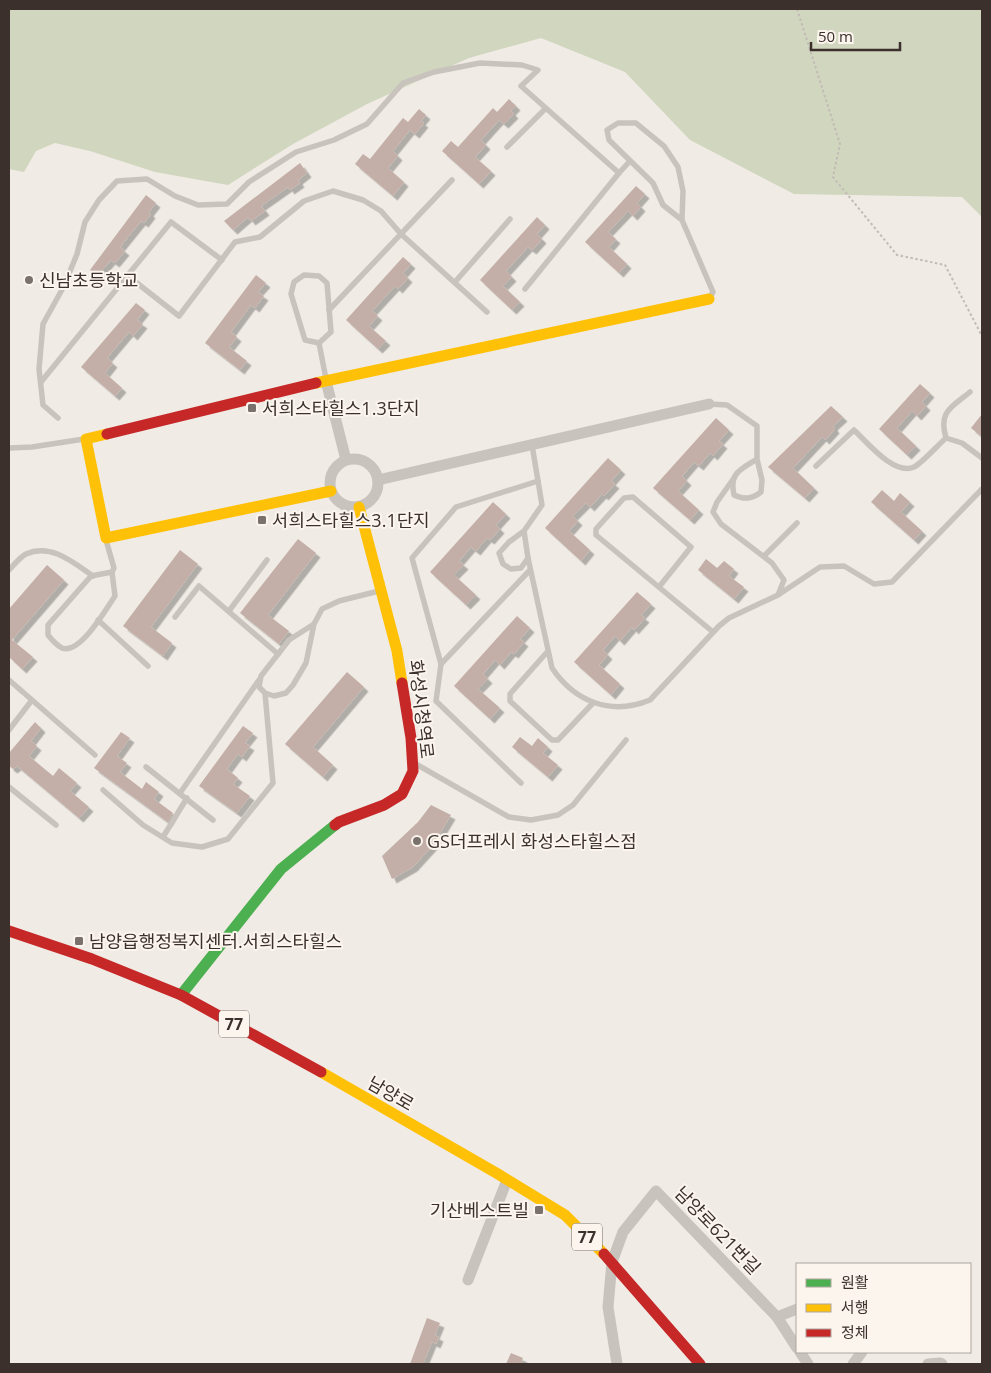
<svg xmlns="http://www.w3.org/2000/svg" width="991" height="1373" font-family="'Open Sans','Noto Sans KR',sans-serif">
  <style>
    .green { fill: #d1d6bf }
    .building { fill: #c3afa7; filter: url(#shadow) }
    .lines { fill: none; stroke-linecap: round; stroke-linejoin: round }
    .path { stroke: #c2bbb6; stroke-width: 2; stroke-dasharray: 2.5 2.5; stroke-linecap: butt }
    .lane { stroke: #c9c3be; stroke-width: 5.5 }
    .street { stroke: #c9c3be; stroke-width: 11 }
    .fast { stroke: #4caf50; stroke-width: 11 }
    .slow { stroke: #ffc107; stroke-width: 11 }
    .jam { stroke: #c62828; stroke-width: 11 }
    .poi-dot { fill: #7a716c; stroke: #fbf5ee; stroke-width: 2 }
    .labels { text-anchor: middle; dominant-baseline: central; stroke-width: 4; stroke-linejoin: round; paint-order: stroke }
    .shield { fill: #fbf5ee; stroke: #756b66; stroke-width: 1 }
    .shield-label { font-size: 16px; font-weight: bold; fill: #3b302b }
    .poi-label { font-size: 18px; fill: #3b302b; stroke: #fbf5ee; text-anchor: start }
    .street-label { font-size: 18px; fill: #3b302b; stroke: #fbf5ee }
  </style>
  <defs>
    <filter id="shadow"><feDropShadow dx="4.5" dy="4.5" stdDeviation="0" flood-color="#0004"/></filter>
  </defs>
  <rect width="100%" height="100%" fill="#f0ebe5"/>
  <path class="green" d="M 9,9 L 982,9 L 982,217 L 962,197 L 794,194 L 690,140 L 625,72 L 541,38 L 469,58 L 367,104 L 293,144 L 228,185 L 155,172 L 90,151 L 55,143 L 36,151 L 24,172 L 9,169 Z"/>
  <g class="building">
    <path d="M 509,99 L 516,106 L 511,111 L 514,114 L 504,124 L 499,120 L 481,140 L 486,145 L 475,157 L 491,171 L 479,184 L 442,151 L 451,141 L 458,147 L 493,108 L 497,112 Z"/>
    <path d="M 419,109 L 426,115 L 421,121 L 424,123 L 415,134 L 410,130 L 393,151 L 398,156 L 388,168 L 404,182 L 393,196 L 355,164 L 363,154 L 370,159 L 403,118 L 408,122 Z"/>
    <path d="M 300,163 L 307,173 L 298,180 L 300,183 L 290,190 L 288,187 L 261,206 L 265,211 L 251,221 L 248,217 L 233,230 L 224,221 Z"/>
    <path d="M 636,186 L 645,194 L 637,203 L 641,207 L 633,216 L 628,211 L 608,232 L 616,239 L 609,247 L 627,264 L 619,273 L 585,242 Z"/>
    <path d="M 146,195 L 156,203 L 149,212 L 151,214 L 144,223 L 141,221 L 120,247 L 125,251 L 115,263 L 111,260 L 98,275 L 90,270 Z"/>
    <path d="M 537,217 L 545,225 L 537,234 L 542,239 L 532,250 L 528,247 L 506,271 L 512,277 L 503,286 L 520,302 L 512,310 L 480,280 Z"/>
    <path d="M 403,257 L 411,264 L 403,273 L 408,278 L 398,289 L 395,286 L 372,311 L 378,316 L 369,326 L 386,341 L 378,349 L 346,320 Z"/>
    <path d="M 256,275 L 266,283 L 258,292 L 264,296 L 255,308 L 251,305 L 231,332 L 237,337 L 229,347 L 247,361 L 240,370 L 205,343 Z"/>
    <path d="M 136,303 L 145,310 L 137,320 L 143,324 L 133,336 L 129,332 L 107,358 L 113,363 L 105,373 L 122,388 L 115,396 L 81,367 Z"/>
    <path d="M 920,384 L 930,393 L 922,402 L 926,406 L 917,416 L 912,411 L 897,428 L 916,446 L 907,455 L 879,429 Z"/>
    <path d="M 831,406 L 843,417 L 833,426 L 835,429 L 825,440 L 822,437 L 793,468 L 814,488 L 805,498 L 768,467 Z"/>
    <path d="M 982,414 L 982,437 L 971,428 Z"/>
    <path d="M 716,418 L 729,430 L 719,441 L 723,444 L 713,456 L 710,453 L 699,466 L 694,462 L 682,476 L 687,481 L 678,491 L 699,510 L 690,520 L 653,488 Z"/>
    <path d="M 608,458 L 621,470 L 611,481 L 615,484 L 604,496 L 602,494 L 590,507 L 586,503 L 573,516 L 578,521 L 569,531 L 590,550 L 581,561 L 545,528 Z"/>
    <path d="M 882,490 L 894,501 L 900,493 L 910,502 L 901,512 L 922,531 L 914,540 L 871,502 Z"/>
    <path d="M 493,502 L 506,514 L 496,525 L 500,529 L 490,540 L 487,538 L 476,551 L 471,547 L 459,561 L 464,565 L 454,575 L 476,595 L 466,605 L 430,572 Z"/>
    <path d="M 298,539 L 316,553 L 268,615 L 289,631 L 279,644 L 240,613 Z"/>
    <path d="M 180,550 L 198,564 L 151,627 L 172,643 L 163,656 L 123,626 Z"/>
    <path d="M 706,559 L 717,568 L 724,561 L 734,569 L 729,576 L 744,587 L 734,599 L 698,570 Z"/>
    <path d="M 47,565 L 64,580 L 12,640 L 33,657 L 22,669 L 9,657 L 9,609 Z"/>
    <path d="M 637,592 L 651,604 L 641,615 L 645,618 L 634,630 L 632,627 L 620,641 L 615,636 L 603,650 L 608,655 L 599,665 L 620,684 L 611,695 L 574,662 Z"/>
    <path d="M 517,616 L 530,628 L 520,639 L 524,642 L 514,654 L 511,652 L 500,665 L 495,660 L 483,674 L 488,679 L 478,689 L 500,708 L 490,719 L 454,686 Z"/>
    <path d="M 347,672 L 364,687 L 313,747 L 333,765 L 323,777 L 285,744 Z"/>
    <path d="M 35,722 L 41,728 L 31,741 L 37,746 L 29,756 L 53,776 L 59,768 L 77,783 L 70,791 L 89,807 L 79,818 L 17,766 L 13,769 L 9,766 L 9,753 Z"/>
    <path d="M 243,726 L 253,733 L 245,743 L 250,746 L 242,757 L 238,754 L 227,769 L 238,778 L 233,784 L 250,796 L 237,813 L 199,786 Z"/>
    <path d="M 121,732 L 130,738 L 117,756 L 127,763 L 120,772 L 142,789 L 146,782 L 159,792 L 154,799 L 173,813 L 168,822 L 94,768 Z"/>
    <path d="M 520,737 L 532,746 L 538,738 L 548,747 L 543,753 L 558,765 L 548,777 L 512,747 Z"/>
    <path d="M 431,805 L 451,815 L 433,845 L 413,867 L 392,879 L 382,856 L 418,822 Z"/>
    <path d="M 427,1318 L 440,1323 L 435,1335 L 439,1337 L 436,1344 L 432,1342 L 423,1364 L 410,1364 Z"/>
    <path d="M 511,1353 L 523,1358 L 521,1364 L 506,1364 Z"/>
  </g>
  <g class="lines">
    <path class="path" d="M 797,9 L 840,144 L 833,177 L 897,255 L 945,265 L 982,336"/>
    <g class="lane">
      <path d="M 507,147 L 545,109"/>
      <path d="M 682,220 L 663,205 L 653,183 L 609,140 L 607,130 L 618,123 L 636,123 L 664,146 L 678,167 L 683,191 L 682,220 L 713,292 L 710,297"/>
      <path d="M 304,275 L 319,276 L 327,283 L 331,332 L 319,343 L 305,340 L 291,294 L 294,282 Z"/>
      <path d="M 128,276 L 179,316 L 235,242 L 260,237 L 304,201 L 333,191 L 363,200 L 381,211 L 401,234 L 487,312"/>
      <path d="M 455,282 L 510,219"/>
      <path d="M 525,289 L 619,173"/>
      <path d="M 329,310 L 452,180"/>
      <path d="M 319,343 L 326,379"/>
      <path d="M 41,382 L 171,222 L 222,260"/>
      <path d="M 709,404 L 727,405 L 757,426 L 757,459 L 762,480 L 761,492 C 752,499 745,500 734,495 C 729,473 740,470 757,459"/>
      <path d="M 58,418 L 43,405 L 39,369 L 43,324 L 64,286 L 77,254 L 85,222 L 99,200 L 117,181 L 147,179 L 175,196 L 198,205 L 227,204 L 249,182 L 296,152 L 334,140 L 367,124 L 403,83 L 434,72 L 480,63 L 522,65 L 538,70 L 521,86 L 619,173 L 630,161"/>
      <path d="M 946,438 L 962,443 L 982,458"/>
      <path d="M 9,448 L 32,447 L 84,439"/>
      <path d="M 816,466 L 854,430 C 867,442 894,476 914,467 C 921,464 939,444 946,438 C 938,411 952,407 970,392"/>
      <path d="M 524,531 L 509,542 L 499,553 L 503,564 L 511,569 L 521,568 L 528,558 L 524,531 L 542,505 L 532,445"/>
      <path d="M 106,540 L 114,568 L 112,572 L 115,596 C 106,609 80,655 62,648 C 56,645 52,640 48,635 L 48,625 L 91,576 L 112,572"/>
      <path d="M 764,556 L 797,523"/>
      <path d="M 528,558 L 552,668 C 575,702 611,716 650,700 L 719,626 L 729,618 L 778,595 L 784,580 L 772,563 L 721,524 L 713,512 L 717,502 L 734,478"/>
      <path d="M 9,570 C 13,566 20,557 26,554 C 51,543 73,562 93,576"/>
      <path d="M 659,587 L 691,547 L 633,497 L 624,498 L 596,529 L 596,535 L 713,632"/>
      <path d="M 778,595 L 820,567 L 844,566 L 874,584 L 892,582 L 982,489"/>
      <path d="M 229,611 L 267,560"/>
      <path d="M 175,617 L 199,586 L 278,654"/>
      <path d="M 98,620 L 148,666"/>
      <path d="M 314,624 L 289,640 L 261,676 L 259,687 L 265,693 L 274,696 L 286,693 L 293,685 L 306,663 L 314,624 L 322,609 L 339,601 L 379,591"/>
      <path d="M 548,651 L 510,694 L 510,701 L 552,740 L 558,740 L 593,703"/>
      <path d="M 441,664 L 530,570"/>
      <path d="M 9,680 L 32,700 L 9,730"/>
      <path d="M 32,700 L 95,755"/>
      <path d="M 416,764 L 509,817 L 531,820 L 558,815 L 573,805 L 626,740"/>
      <path d="M 146,767 L 213,820"/>
      <path d="M 521,783 L 436,701 L 441,664 L 412,558 L 456,507 L 538,481"/>
      <path d="M 9,787 L 56,825"/>
      <path d="M 103,790 L 143,825 L 172,843 L 202,847 L 228,839 L 273,783 L 265,693"/>
      <path d="M 180,793 L 259,680"/>
      <path d="M 163,837 L 187,798"/>
    </g>
    <g class="street">
      <path d="M 326,381 L 346,460"/>
      <circle cx="354" cy="483" r="24"/>
      <path d="M 378,480 L 709,404"/>
      <path d="M 468,1280 L 507,1180"/>
      <path d="M 777,1317 L 797,1348"/>
      <path d="M 800,1352 L 808,1364"/>
      <path d="M 617,1364 L 608,1307 L 612,1262 L 623,1232 L 656,1191 L 777,1317 L 797,1309"/>
      <path d="M 853,1364 L 862,1352"/>
      <path d="M 928,1364 L 940,1363 L 942,1364"/>
    </g>
    <path class="fast" d="M 181,995 L 281,869 L 335,825"/>
    <g class="slow">
      <path d="M 316,383 L 709,299"/>
      <path d="M 107,434 L 86,439 L 106,538 L 331,491"/>
      <path d="M 359,507 L 397,651 L 402,683"/>
      <path d="M 321,1072 L 498,1174 L 565,1215 L 604,1254"/>
    </g>
    <g class="jam">
      <path d="M 107,434 L 316,383"/>
      <path d="M 335,825 L 339,822 L 384,805 L 402,794 L 413,771 L 411,738 L 402,683"/>
      <path d="M 9,931 L 92,959 L 181,995 L 321,1072"/>
      <path d="M 604,1254 L 700,1364"/>
    </g>
  </g>
  <g class="poi-dot">
    <circle cx="29" cy="280" r="5"/>
    <rect x="247" y="403" width="10" height="10" rx="2.5"/>
    <rect x="257" y="515" width="10" height="10" rx="2.5"/>
    <circle cx="417" cy="841" r="5"/>
    <rect x="74" y="936" width="10" height="10" rx="2.5"/>
    <rect x="534" y="1205" width="10" height="10" rx="2.5"/>
  </g>
  <g class="labels">
    <g class="shield">
      <rect x="219" y="1010.5" width="30" height="27" rx="4"/>
      <rect x="572" y="1223.5" width="30" height="27" rx="4"/>
    </g>
    <g class="shield-label">
      <text x="234" y="1024">77</text>
      <text x="587" y="1237">77</text>
    </g>
    <g class="poi-label">
      <text x="39" y="280">신남초등학교</text>
      <text x="262" y="408">서희스타힐스1.3단지</text>
      <text x="272" y="520">서희스타힐스3.1단지</text>
      <text x="427" y="841">GS더프레시 화성스타힐스점</text>
      <text x="89" y="941">남양읍행정복지센터.서희스타힐스</text>
      <text x="529" y="1210" text-anchor="end">기산베스트빌</text>
    </g>
    <g class="street-label">
      <text transform="translate(422 709) rotate(83)">화성시청역로</text>
      <text transform="translate(391 1093) rotate(30)">남양로</text>
      <text transform="translate(718 1230) rotate(46)">남양로621번길</text>
    </g>
  </g>
  <rect width="991" height="1373" fill="none" stroke="#3b302b" stroke-width="20"/>
  <rect x="796" y="1263" width="175" height="90" fill="#fbf5ee" stroke="#aea6a0"/>
  <rect x="806" y="1279" width="25" height="8" fill="#4caf50" stroke="#aea6a0"/>
  <text x="841" y="1288" font-size="15" fill="#3b302b">원활</text>
  <rect x="806" y="1304" width="25" height="8" fill="#ffc107" stroke="#aea6a0"/>
  <text x="841" y="1313" font-size="15" fill="#3b302b">서행</text>
  <rect x="806" y="1329" width="25" height="8" fill="#c62828" stroke="#aea6a0"/>
  <text x="841" y="1338" font-size="15" fill="#3b302b">정체</text>
  <path d="M811 42v8h89v-8" fill="none" stroke="#3b302b" stroke-width="2.5"/>
  <text x="818" y="42" font-size="15" fill="#3b302b" stroke="#fbf5ee" stroke-width="4" paint-order="stroke">50 m</text>
</svg>
